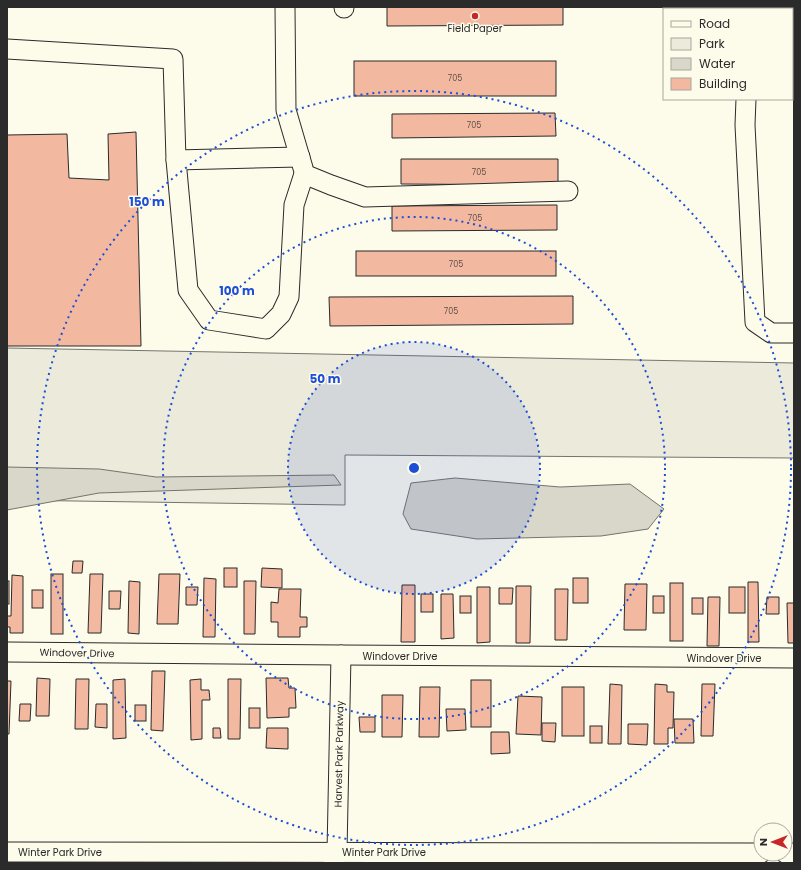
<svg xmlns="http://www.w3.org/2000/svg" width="801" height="870" font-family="Poppins,sans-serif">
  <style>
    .green { fill: #ecebdb; stroke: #74746e }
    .water { fill: #d8d7c9; stroke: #74746e }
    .building { fill: #f2b8a0; stroke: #2b2b2b }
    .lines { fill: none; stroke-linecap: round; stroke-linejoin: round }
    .minor-casing { stroke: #2b2b2b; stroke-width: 21 }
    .minor { stroke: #fdfbea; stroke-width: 19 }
    .ring { fill: none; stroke: #1d4ed8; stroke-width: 2; stroke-dasharray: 2 4 }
    .poi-dot { fill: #c62828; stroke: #fdfbea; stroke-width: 1.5 }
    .labels { text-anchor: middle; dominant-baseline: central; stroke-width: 3; stroke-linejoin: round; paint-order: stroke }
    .number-label { font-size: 8px; fill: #5d4e48 }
    .poi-label { font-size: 10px; fill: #2b2b2b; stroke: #fdfbea }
    .street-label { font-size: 10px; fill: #2b2b2b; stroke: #fdfbea }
    .centre { fill: #1d4ed8; stroke: #fdfbea; stroke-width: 2 }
    .ring-label { font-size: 12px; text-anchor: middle; font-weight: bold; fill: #1d4ed8; stroke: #fdfbea; stroke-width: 3; stroke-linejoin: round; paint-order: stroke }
  </style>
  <rect width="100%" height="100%" fill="#fdfbea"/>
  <path class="green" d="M 7,348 L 794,363 L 794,458 L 345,455 L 345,505 L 7,500 Z"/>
  <g class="water">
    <path d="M 7,467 L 99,469 L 156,477 L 334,475 L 341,485 L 99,493 L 7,510 Z"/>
    <path d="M 455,478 L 560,487 L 630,484 L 664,509 L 648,529 L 601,536 L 477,539 L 411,529 L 403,514 L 411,483 Z"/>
  </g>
  <g class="building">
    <path d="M 387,7 L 563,7 L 563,25 L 387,26 Z"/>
    <rect x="354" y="61" width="202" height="35"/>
    <path d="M 555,113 L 556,136 L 392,138 L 392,114 Z"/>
    <path d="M 136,132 L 141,346 L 7,346 L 7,135 L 67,134 L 69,178 L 109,180 L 108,134 Z"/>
    <path d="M 401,159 L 558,159 L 558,185 L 401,184 Z"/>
    <path d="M 557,205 L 557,230 L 392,231 L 392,206 Z"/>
    <rect x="356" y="251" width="200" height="25"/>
    <path d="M 573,296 L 573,324 L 330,326 L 329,297 Z"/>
    <path d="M 73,561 L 83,561 L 82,573 L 72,573 Z"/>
    <rect x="224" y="568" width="13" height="19"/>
    <path d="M 262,568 L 282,569 L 282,588 L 261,587 Z"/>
    <rect x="51" y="574" width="12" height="60"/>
    <path d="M 90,574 L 103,574 L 101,633 L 88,633 Z"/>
    <path d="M 159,574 L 180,574 L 178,624 L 157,624 Z"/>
    <path d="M 12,575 L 23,576 L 23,633 L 10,633 L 10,627 L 7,627 L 7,616 L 11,616 Z"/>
    <path d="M 204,578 L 216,579 L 215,637 L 203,637 Z"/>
    <rect x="573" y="578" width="15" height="25"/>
    <rect x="7" y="581" width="2" height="23"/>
    <path d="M 129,581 L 140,582 L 139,634 L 128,633 Z"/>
    <path d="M 244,581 L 256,581 L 255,634 L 244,634 Z"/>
    <path d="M 748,582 L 758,582 L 759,642 L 748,642 Z"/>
    <rect x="670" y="583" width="13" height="58"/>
    <path d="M 625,584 L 647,584 L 646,630 L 624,630 Z"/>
    <path d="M 402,585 L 415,585 L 415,642 L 401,642 Z"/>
    <path d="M 516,586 L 531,586 L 530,643 L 516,643 Z"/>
    <path d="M 186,587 L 198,587 L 197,605 L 186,605 Z"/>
    <path d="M 477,587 L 490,587 L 490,642 L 477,643 Z"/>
    <rect x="729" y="587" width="16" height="26"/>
    <path d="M 499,588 L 513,588 L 512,604 L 499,604 Z"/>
    <path d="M 279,589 L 301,589 L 300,617 L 307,617 L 307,627 L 300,627 L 300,637 L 278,637 L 278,622 L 271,622 L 271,602 L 278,603 Z"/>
    <path d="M 555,589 L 568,589 L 567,640 L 555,640 Z"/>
    <rect x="32" y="590" width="11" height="18"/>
    <path d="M 109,591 L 121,591 L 120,609 L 109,609 Z"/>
    <rect x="421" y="594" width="12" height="18"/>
    <path d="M 441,594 L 453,594 L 454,638 L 441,639 Z"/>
    <rect x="460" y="596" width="11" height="17"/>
    <rect x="653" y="596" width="11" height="17"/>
    <path d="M 708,597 L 720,597 L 719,646 L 707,646 Z"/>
    <path d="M 767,597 L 779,597 L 779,614 L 766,614 Z"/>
    <rect x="692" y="598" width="11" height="16"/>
    <path d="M 787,603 L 794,603 L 794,643 L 788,643 Z"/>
    <path d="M 152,671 L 165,671 L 163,731 L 151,730 Z"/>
    <path d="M 37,678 L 50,679 L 49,716 L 36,716 Z"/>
    <path d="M 266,678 L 288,678 L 289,688 L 295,688 L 296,708 L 289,708 L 289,717 L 267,718 Z"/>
    <path d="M 76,679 L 89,679 L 88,729 L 75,729 Z"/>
    <path d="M 125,679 L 126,738 L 113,739 L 113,680 Z"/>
    <path d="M 201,679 L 201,690 L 209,690 L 210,700 L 202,700 L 202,739 L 191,740 L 190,680 Z"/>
    <path d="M 228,679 L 241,679 L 240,739 L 228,739 Z"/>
    <rect x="471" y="680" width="20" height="47"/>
    <path d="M 7,681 L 11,681 L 9,734 L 7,734 Z"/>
    <path d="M 610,684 L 622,685 L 621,744 L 608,744 Z"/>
    <path d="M 655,684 L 667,685 L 667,692 L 674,692 L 673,728 L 668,728 L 668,744 L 654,744 Z"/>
    <path d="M 702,684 L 715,684 L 713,736 L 701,736 Z"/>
    <path d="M 420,687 L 440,687 L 439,737 L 419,737 Z"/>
    <rect x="562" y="687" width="22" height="49"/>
    <path d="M 382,695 L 403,695 L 402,737 L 382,737 Z"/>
    <path d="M 518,696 L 542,697 L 541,735 L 516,734 Z"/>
    <path d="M 20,704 L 31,704 L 30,721 L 19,721 Z"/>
    <path d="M 96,704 L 107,704 L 107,728 L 95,727 Z"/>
    <rect x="135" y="705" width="11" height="16"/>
    <rect x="249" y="708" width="11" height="20"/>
    <path d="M 446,709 L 465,709 L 466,730 L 447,731 Z"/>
    <path d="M 359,717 L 375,717 L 375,732 L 360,732 Z"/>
    <path d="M 674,719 L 693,719 L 694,743 L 675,743 Z"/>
    <path d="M 542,723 L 556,723 L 555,742 L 542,741 Z"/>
    <path d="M 628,724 L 648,724 L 647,745 L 628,744 Z"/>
    <rect x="590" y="726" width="12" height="17"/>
    <path d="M 213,728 L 220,728 L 221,738 L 213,738 Z"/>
    <path d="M 267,728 L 288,728 L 288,749 L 266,748 Z"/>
    <path d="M 491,732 L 509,732 L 510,753 L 491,754 Z"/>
  </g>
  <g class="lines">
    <g class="minor-casing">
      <g id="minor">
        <path d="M 285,7 L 286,110 L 303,168"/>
        <path d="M 344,8 L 344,7"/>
        <path d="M 752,9 L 752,7"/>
        <path d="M 7,49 L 173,59 L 176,160 L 300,157"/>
        <path d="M 746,99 L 745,125 L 755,322 L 771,333 L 794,333"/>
        <path d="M 176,160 L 188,290 L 209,320 L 266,329 L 281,314 L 289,297 L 294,205 L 304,174"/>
        <path d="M 304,174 L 331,185 L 365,197 L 568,191"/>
        <path d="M 7,652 L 341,655 L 794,658"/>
        <path d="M 7,852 L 761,853"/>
        <path d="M 785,853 L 794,853"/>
        <path d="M 333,863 L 337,852 L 341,655"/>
      </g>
    </g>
    <use href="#minor" class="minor"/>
  </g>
  <circle cx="414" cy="468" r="126" fill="#1d4ed8" fill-opacity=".12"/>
  <g class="ring">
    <circle cx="414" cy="468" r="126"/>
    <circle cx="414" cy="468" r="251"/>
    <circle cx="414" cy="468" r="377"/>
  </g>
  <circle class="poi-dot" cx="475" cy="16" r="4"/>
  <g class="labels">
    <g class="number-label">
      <text x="455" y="78">705</text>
      <text x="474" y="125">705</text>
      <text x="479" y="172">705</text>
      <text x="475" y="218">705</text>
      <text x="456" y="264">705</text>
      <text x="451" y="311">705</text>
    </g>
    <g class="poi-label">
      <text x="475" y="28">Field Paper</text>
    </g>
    <g class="street-label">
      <text transform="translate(77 653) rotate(1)">Windover Drive</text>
      <text x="400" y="656">Windover Drive</text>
      <text x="724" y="658">Windover Drive</text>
      <text transform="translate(339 754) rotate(-89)">Harvest Park Parkway</text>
      <text x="60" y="852">Winter Park Drive</text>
      <text x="384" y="852">Winter Park Drive</text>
    </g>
  </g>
  <circle cx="414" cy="468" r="6" class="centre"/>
  <g class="ring-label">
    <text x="147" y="206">150 m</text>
    <text x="237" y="295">100 m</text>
    <text x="325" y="383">50 m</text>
  </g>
  <rect width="801" height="870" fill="none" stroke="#2b2b2b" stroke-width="16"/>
  <rect x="663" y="8" width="130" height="92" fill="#fdfbea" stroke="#a9a89e"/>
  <rect x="671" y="21" width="20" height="6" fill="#fdfbea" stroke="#a9a89e"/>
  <text x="699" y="28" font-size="12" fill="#2b2b2b">Road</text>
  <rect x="671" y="38" width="20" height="12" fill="#ecebdb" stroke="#a9a89e"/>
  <text x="699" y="48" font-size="12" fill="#2b2b2b">Park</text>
  <rect x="671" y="58" width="20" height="12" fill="#d8d7c9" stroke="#a9a89e"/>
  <text x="699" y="68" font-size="12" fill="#2b2b2b">Water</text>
  <rect x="671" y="78" width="20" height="12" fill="#f2b8a0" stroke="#a9a89e"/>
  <text x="699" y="88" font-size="12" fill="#2b2b2b">Building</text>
  <g transform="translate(773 842) rotate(270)"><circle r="19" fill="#fdfbea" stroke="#a9a89e"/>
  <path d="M0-3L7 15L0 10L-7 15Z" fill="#c62828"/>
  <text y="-6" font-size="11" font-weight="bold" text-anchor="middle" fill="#2b2b2b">N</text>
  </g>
</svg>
